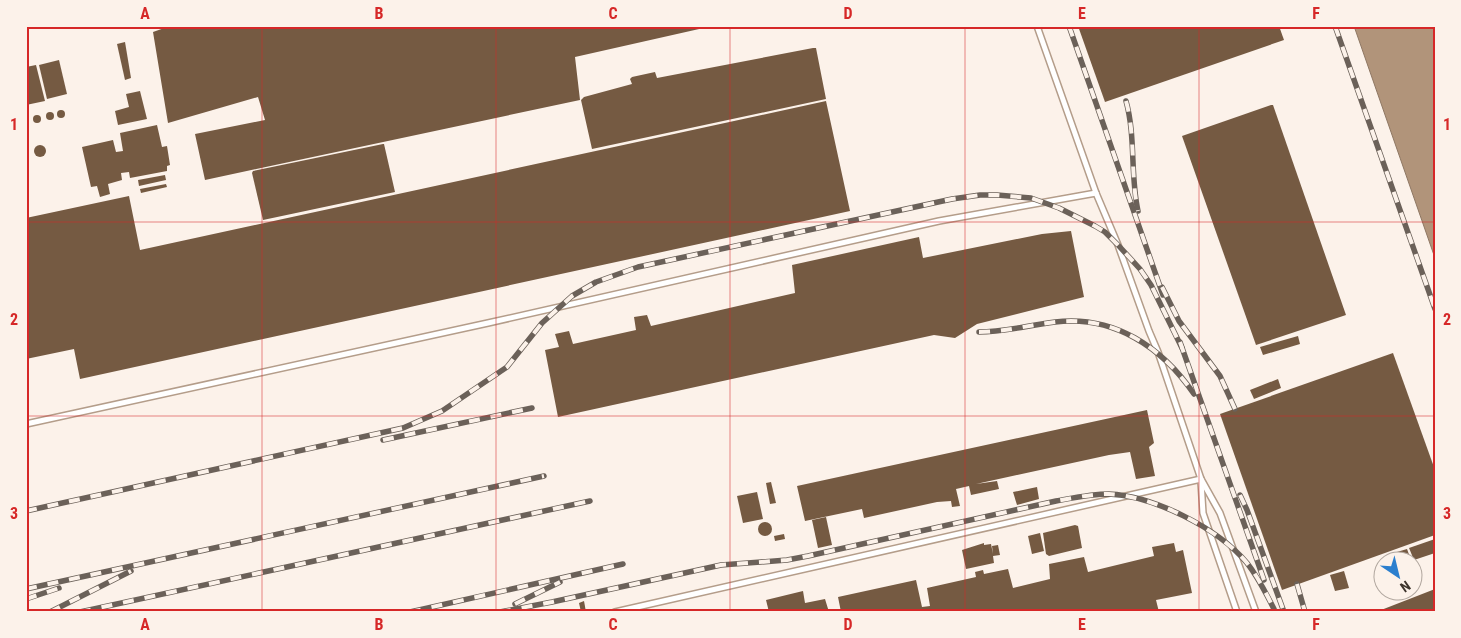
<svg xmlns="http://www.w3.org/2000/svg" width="1461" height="638" font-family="'Roboto Condensed',sans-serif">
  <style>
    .water { fill: #b1947a; stroke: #8e7763 }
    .building { fill: #755a42 }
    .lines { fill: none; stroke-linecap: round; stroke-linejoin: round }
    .service-casing { stroke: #b49d8a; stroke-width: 8 }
    .service { stroke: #fff; stroke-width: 5 }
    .rail-casing { stroke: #6b6159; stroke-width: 5.5 }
    .rail { stroke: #fcf2ea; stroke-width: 4; stroke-dasharray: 11; stroke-linecap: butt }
    .grid { fill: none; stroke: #d62828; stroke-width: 1; stroke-opacity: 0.55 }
    .neatline { fill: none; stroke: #d62828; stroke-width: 2 }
    .grid-label { font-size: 16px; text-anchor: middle; font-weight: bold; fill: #d62828 }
  </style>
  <rect width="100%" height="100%" fill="#fcf2ea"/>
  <path class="water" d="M 1354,26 L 1435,26 L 1435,258 Z"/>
  <g class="building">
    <path d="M 170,26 L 708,26 L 708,27 L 575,57 L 580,100 L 205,180 L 195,134 L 265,120 L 258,97 L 168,123 L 153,32 Z"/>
    <path d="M 1078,26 L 1279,26 L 1284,40 L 1105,102 Z"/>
    <path d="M 125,42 L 131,78 L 125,80 L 117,44 Z"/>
    <path d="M 813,48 L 816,48 L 826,99 L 592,149 L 581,100 L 584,97 L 632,84 L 630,79 L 632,77 L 655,72 L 657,78 Z"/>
    <path d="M 59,60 L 67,94 L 47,99 L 39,65 Z"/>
    <path d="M 36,65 L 45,101 L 26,105 L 26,67 Z"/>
    <path d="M 140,91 L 147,119 L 118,125 L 115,111 L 129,107 L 126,94 Z"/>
    <path d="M 826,101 L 850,211 L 80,379 L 74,349 L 26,359 L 26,218 L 129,196 L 140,250 Z"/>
    <path d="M 1271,105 L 1273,105 L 1346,315 L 1256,345 L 1182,136 Z"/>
    <circle cx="61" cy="114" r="4"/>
    <circle cx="50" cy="116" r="4"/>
    <circle cx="37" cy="119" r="4"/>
    <path d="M 157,125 L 162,147 L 167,146 L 170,165 L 167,166 L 167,171 L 130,178 L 129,172 L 121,173 L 122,180 L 108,184 L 110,194 L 100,197 L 97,186 L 91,187 L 82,147 L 113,140 L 116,152 L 123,151 L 120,133 Z"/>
    <path d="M 383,144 L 384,144 L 395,192 L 263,220 L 252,173 L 253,171 Z"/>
    <circle cx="40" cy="151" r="6"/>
    <path d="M 165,175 L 166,180 L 139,186 L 138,180 Z"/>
    <path d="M 166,184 L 167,187 L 141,193 L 140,189 Z"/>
    <path d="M 1071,231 L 1084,297 L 977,324 L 955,338 L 934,335 L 558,417 L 545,350 L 559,347 L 555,334 L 569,331 L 573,344 L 636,330 L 634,317 L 647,315 L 651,326 L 795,293 L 792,265 L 919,237 L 923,258 L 1042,234 Z"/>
    <path d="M 1298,336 L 1300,344 L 1263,355 L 1260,347 Z"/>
    <path d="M 1393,353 L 1435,470 L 1435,535 L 1282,590 L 1220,414 Z"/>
    <path d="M 1278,379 L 1281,388 L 1254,399 L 1250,390 Z"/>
    <path d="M 1147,410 L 1154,443 L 1149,447 L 1155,476 L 1136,479 L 1130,452 L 1109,455 L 976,484 L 997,481 L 999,489 L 971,495 L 969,486 L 956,489 L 960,506 L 952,507 L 951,501 L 937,502 L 864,518 L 862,509 L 805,521 L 797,486 Z"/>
    <path d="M 771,482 L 776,503 L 770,504 L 766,483 Z"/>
    <path d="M 1037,487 L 1039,499 L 1017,505 L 1013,492 Z"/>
    <path d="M 757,492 L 763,519 L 743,523 L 737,496 Z"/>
    <path d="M 826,517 L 832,545 L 818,548 L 812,520 Z"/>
    <circle cx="765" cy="529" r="7"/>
    <path d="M 1075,525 L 1078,526 L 1082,548 L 1049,556 L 1046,554 L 1043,533 Z"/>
    <path d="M 1040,533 L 1044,551 L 1032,554 L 1028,536 Z"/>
    <path d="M 784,534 L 785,539 L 775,541 L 774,536 Z"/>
    <path d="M 1435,539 L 1435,553 L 1414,560 L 1409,548 Z"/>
    <path d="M 984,543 L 984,545 L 991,544 L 993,554 L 992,546 L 998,545 L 1000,555 L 993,556 L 994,563 L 966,569 L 962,550 Z"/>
    <path d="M 1174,543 L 1176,552 L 1183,550 L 1192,593 L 1156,600 L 1159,612 L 841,612 L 838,597 L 916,580 L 922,607 L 930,606 L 927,588 L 976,577 L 975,572 L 983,570 L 984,574 L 1008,569 L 1013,588 L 1050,579 L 1049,564 L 1084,557 L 1088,572 L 1154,556 L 1152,547 Z"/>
    <path d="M 1407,549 L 1411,560 L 1400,560 L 1397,552 Z"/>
    <path d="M 1344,571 L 1349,588 L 1335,591 L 1330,575 Z"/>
    <path d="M 1435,589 L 1435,612 L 1376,612 Z"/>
    <path d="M 803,591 L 805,603 L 825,599 L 829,612 L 769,612 L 766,600 Z"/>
    <path d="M 584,601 L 586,612 L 581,612 L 579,603 Z"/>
  </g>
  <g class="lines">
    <g class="service-casing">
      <g id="service">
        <path d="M 1037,26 L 1096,193 L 1118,245 L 1149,331 L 1158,352 L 1201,479 L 1220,513 L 1256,612"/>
        <path d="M 26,424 L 488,323 L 939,221 L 1096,193"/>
        <path d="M 1201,482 L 1203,513 L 1237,612"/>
        <path d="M 615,612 L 1201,479"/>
      </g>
    </g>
    <use href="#service" class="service"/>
    <g class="rail-casing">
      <g id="rail">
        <path d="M 1069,26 L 1163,295"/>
        <path d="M 1335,26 L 1435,309"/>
        <path d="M 1126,101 C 1136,137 1130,175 1138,211"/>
        <path d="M 1162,287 L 1179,321 L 1220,376 L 1235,409"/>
        <path d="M 979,332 C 1005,332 1029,325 1055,322 C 1114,315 1162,347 1194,394"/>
        <path d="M 1180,342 L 1264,580"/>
        <path d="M 383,440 L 532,408"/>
        <path d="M 1240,495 L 1247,510 L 1284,612"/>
        <path d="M 26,511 L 403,428 L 442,411 L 507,367 L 542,323 L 572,296 L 596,282 L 638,267 L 952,199 L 980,195 L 997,195 L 1031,198 L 1059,208 L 1095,226 L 1105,232 L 1118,245 L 1140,269 L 1151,285 L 1182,348"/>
        <path d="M 1297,584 L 1305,612"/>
        <path d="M 26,589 L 544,476"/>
        <path d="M 26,599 L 59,588"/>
        <path d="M 515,604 L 560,582"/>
        <path d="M 50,612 L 131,571"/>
        <path d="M 80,612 L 590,501"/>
        <path d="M 410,612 L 623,564"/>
        <path d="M 500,612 L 552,602 L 721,565 L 787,560 L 808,556 L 1056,501 C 1073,498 1091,494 1109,494 C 1154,496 1218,528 1247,563 C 1258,577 1266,593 1274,609"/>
      </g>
    </g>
    <use href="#rail" class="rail"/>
  </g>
  <path class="grid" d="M 262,26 L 262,612M 496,26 L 496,612M 730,26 L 730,612M 965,26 L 965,612M 1199,26 L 1199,612M 26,222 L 1435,222M 26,416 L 1435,416"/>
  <rect width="1461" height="638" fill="none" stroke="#fcf2ea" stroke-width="55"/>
  <g transform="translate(1398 576) rotate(145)"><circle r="24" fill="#fcf2ea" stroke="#b0a69e"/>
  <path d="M0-4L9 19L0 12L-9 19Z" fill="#2b7fce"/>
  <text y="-8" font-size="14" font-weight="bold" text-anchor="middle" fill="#3d342c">N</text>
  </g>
  <rect x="28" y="28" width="1406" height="582" class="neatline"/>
  <g class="grid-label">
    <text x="145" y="19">A</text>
    <text x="379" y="19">B</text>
    <text x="613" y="19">C</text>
    <text x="848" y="19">D</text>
    <text x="1082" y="19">E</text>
    <text x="1316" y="19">F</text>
    <text x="14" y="130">1</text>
    <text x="1447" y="130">1</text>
    <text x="14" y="325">2</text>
    <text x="1447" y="325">2</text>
    <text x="14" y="519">3</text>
    <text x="1447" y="519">3</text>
    <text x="145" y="630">A</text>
    <text x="379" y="630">B</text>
    <text x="613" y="630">C</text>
    <text x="848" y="630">D</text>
    <text x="1082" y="630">E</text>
    <text x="1316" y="630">F</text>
  </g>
</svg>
